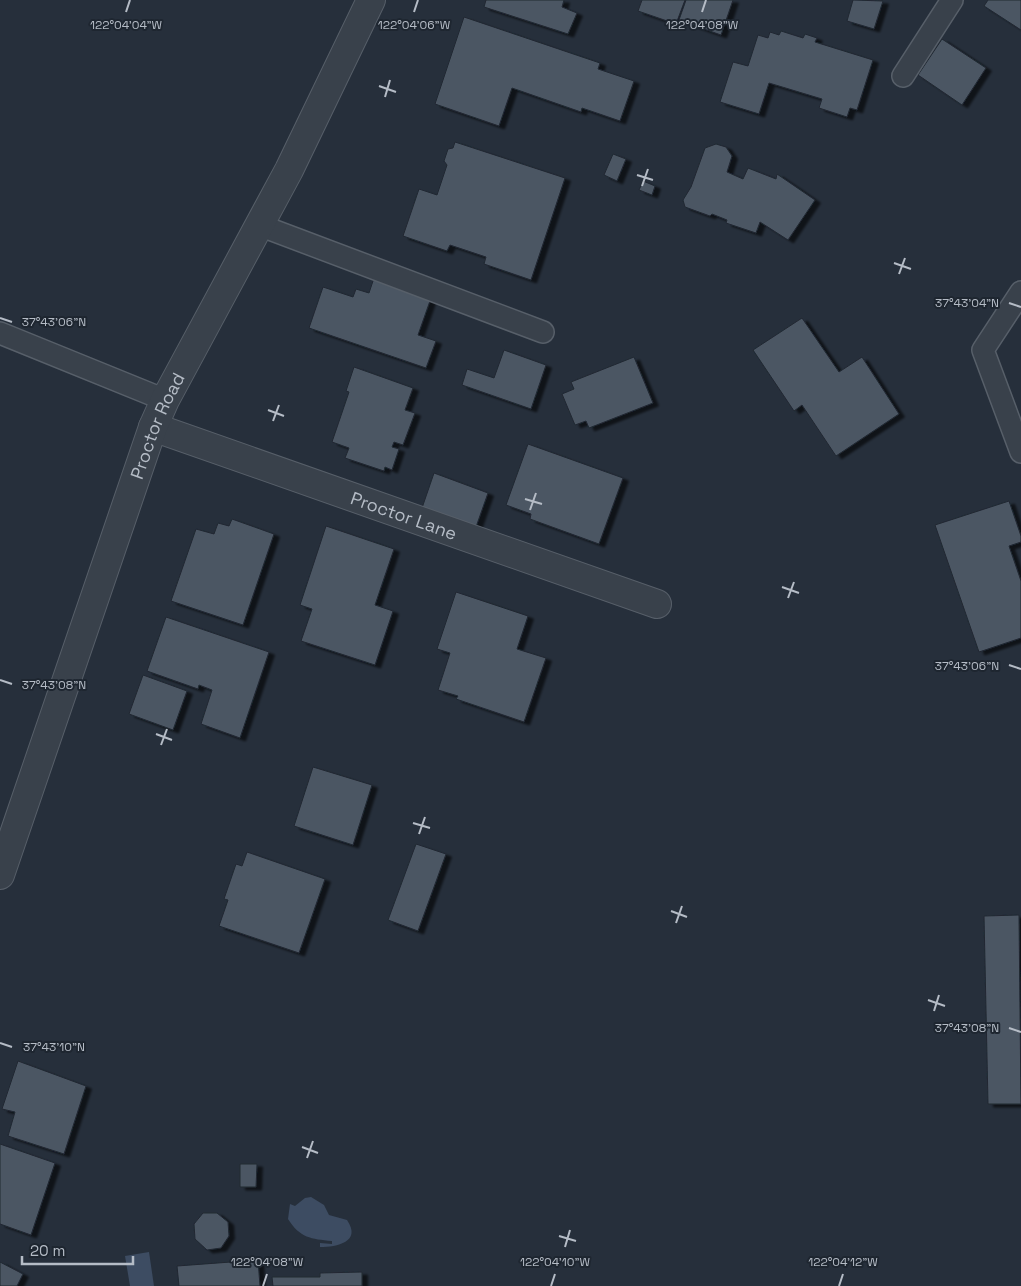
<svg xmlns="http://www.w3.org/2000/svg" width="1021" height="1286" font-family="'Space Grotesk',sans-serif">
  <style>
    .water { fill: #3d4c62 }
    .building { fill: #4c5663; stroke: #202832; filter: url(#shadow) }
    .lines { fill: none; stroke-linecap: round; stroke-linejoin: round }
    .service-casing { stroke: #575f69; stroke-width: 24 }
    .minor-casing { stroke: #575f69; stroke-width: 30 }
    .service { stroke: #39414b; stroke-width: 21 }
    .minor { stroke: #39414b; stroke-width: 28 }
    .ticks { fill: none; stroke: #b5bcc6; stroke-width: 2 }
    .labels { text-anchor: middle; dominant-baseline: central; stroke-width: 4; stroke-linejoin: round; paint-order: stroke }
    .street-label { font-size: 18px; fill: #b5bcc6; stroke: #1e2630 }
    .ticks-label { font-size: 12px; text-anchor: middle; fill: #b5bcc6; stroke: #1e2630; stroke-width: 4; stroke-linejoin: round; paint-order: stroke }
  </style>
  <defs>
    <filter id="shadow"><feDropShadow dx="5.5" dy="3" stdDeviation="1" flood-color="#0009"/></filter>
  </defs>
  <rect width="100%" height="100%" fill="#262f3b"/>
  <g class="water">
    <path d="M 311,1197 L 324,1205 L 329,1215 L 347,1220 C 362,1242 337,1247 320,1247 L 320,1243 L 332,1244 L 332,1241 C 311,1239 300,1238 288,1219 L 290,1204 L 295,1206 L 305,1198 Z"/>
    <path d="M 149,1252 L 154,1286 L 130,1286 L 125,1256 Z"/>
  </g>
  <g class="building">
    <path d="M 486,0 L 564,0 L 562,7 L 577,13 L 568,34 L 484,7 Z"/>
    <path d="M 642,0 L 685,0 L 676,24 L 638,11 Z"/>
    <path d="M 686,0 L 733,0 L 721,35 L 679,20 Z"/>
    <path d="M 853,0 L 883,1 L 874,29 L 847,21 Z"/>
    <path d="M 988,0 L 1021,0 L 1021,30 L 984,6 Z"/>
    <path d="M 464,17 L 600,63 L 598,69 L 634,81 L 620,121 L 582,108 L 581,112 L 512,88 L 499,126 L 435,104 Z"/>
    <path d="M 781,31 L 803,38 L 805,34 L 817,38 L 815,42 L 873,60 L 857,110 L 850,108 L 847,117 L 819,108 L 822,99 L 769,83 L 759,114 L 720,102 L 733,62 L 748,66 L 758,35 L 768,38 L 770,32 L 779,35 Z"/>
    <path d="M 942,39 L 986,68 L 962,105 L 918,75 Z"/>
    <path d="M 455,142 L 565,178 L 531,280 L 484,264 L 486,257 L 450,245 L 447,251 L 403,236 L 419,189 L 437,195 L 447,165 L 444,161 L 448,149 L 453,148 Z"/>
    <path d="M 716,144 L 726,147 L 732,156 L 727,172 L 743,179 L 748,168 L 776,179 L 777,174 L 815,200 L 788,240 L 760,222 L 756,233 L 726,223 L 727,220 L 712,214 L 710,216 L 685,207 L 683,200 L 691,187 L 705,148 Z"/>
    <path d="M 613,154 L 626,159 L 617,181 L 604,175 Z"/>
    <path d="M 643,181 L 655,186 L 652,195 L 639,190 Z"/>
    <path d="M 374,278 L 431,298 L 418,335 L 436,341 L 426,368 L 309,328 L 323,287 L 353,297 L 356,289 L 369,293 Z"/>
    <path d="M 802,318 L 839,372 L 862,357 L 899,414 L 836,456 L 802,405 L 794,411 L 753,350 Z"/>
    <path d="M 504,350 L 546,365 L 531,409 L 462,385 L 467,369 L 494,378 Z"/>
    <path d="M 634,357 L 653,403 L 589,428 L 586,421 L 575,425 L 562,394 L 574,389 L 571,382 Z"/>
    <path d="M 354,367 L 413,388 L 405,410 L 415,413 L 403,445 L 394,442 L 392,447 L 399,449 L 392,470 L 385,467 L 384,471 L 345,458 L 349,448 L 332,442 L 349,392 L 346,391 Z"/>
    <path d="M 528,444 L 623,478 L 599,544 L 530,519 L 531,514 L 506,505 Z"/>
    <path d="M 434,473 L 488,493 L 476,527 L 422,508 Z"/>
    <path d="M 1009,501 L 1021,536 L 1021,542 L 1009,546 L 1021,581 L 1021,638 L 979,652 L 935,525 Z"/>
    <path d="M 232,519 L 274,534 L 243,625 L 171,601 L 196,529 L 214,534 L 218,523 L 229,526 Z"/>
    <path d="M 326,526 L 394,549 L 375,605 L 393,611 L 375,665 L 301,641 L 312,609 L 300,605 Z"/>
    <path d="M 456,592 L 528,616 L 517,649 L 546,658 L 524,722 L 456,699 L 458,696 L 438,690 L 450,653 L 437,649 Z"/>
    <path d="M 166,617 L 269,652 L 240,738 L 201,724 L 212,690 L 199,685 L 198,689 L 147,671 Z"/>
    <path d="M 143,675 L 187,691 L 173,730 L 129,714 Z"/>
    <path d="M 313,767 L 372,785 L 353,845 L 294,826 Z"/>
    <path d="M 416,844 L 446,854 L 418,931 L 388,920 Z"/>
    <path d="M 247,852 L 325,879 L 299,953 L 219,926 L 228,900 L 224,899 L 236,864 L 242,866 Z"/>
    <path d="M 1019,915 L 1021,1104 L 988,1104 L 984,916 Z"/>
    <path d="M 18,1061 L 86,1086 L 64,1154 L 8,1136 L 15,1112 L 2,1109 Z"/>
    <path d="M 0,1144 L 55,1163 L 31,1235 L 0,1224 Z"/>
    <path d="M 240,1164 L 257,1164 L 256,1187 L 240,1187 Z"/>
    <path d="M 203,1213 L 217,1213 L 228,1222 L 229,1236 L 221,1248 L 207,1250 L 195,1239 L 194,1224 Z"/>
    <path d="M 258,1260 L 260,1286 L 179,1286 L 177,1266 Z"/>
    <path d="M 0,1262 L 23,1274 L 17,1286 L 0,1286 Z"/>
    <path d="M 362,1272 L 362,1286 L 273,1286 L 272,1277 L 320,1277 L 320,1273 Z"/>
  </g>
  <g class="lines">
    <g class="service-casing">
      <g id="service">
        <path d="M 903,76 L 952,0"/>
        <path d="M 259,225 L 543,332"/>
        <path d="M 1021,292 L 983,350 L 1021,452"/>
        <path d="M 0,333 L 165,400"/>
      </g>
    </g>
    <g class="minor-casing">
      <g id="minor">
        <path id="s1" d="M 153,427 L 657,604"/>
        <path id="s2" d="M 0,875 L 153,427 L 165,400 L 289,170 L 371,0"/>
      </g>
    </g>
    <use href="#service" class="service"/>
    <use href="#minor" class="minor"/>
  </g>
  <path class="ticks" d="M 126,12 L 130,0M 414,12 L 418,0M 702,12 L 706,0M 379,86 L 396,92M 385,97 L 390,80M 637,175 L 653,180M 642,186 L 648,169M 894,263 L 911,269M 899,274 L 905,258M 1009,303 L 1021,307M 0,318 L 12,322M 268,410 L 284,416M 273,421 L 279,405M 525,499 L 542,504M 530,510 L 536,493M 782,587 L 799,593M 788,598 L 794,582M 1009,665 L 1021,669M 0,680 L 12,684M 156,734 L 172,740M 161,745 L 167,729M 413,823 L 430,828M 419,834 L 425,817M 671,911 L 687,917M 676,923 L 682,906M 928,1000 L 945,1006M 934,1011 L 939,995M 1009,1028 L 1021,1032M 0,1043 L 12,1047M 302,1147 L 318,1153M 307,1158 L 313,1141M 559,1236 L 576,1241M 565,1247 L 570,1230M 263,1286 L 267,1274M 551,1286 L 555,1274M 839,1286 L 843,1274"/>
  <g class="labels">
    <g class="street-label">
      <text stroke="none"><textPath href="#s2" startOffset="476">Proctor Road</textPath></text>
      <text stroke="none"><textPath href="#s1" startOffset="266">Proctor Lane</textPath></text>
    </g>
  </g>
  <g class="ticks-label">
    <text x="126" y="29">122°04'04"W</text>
    <text x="702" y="29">122°04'08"W</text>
    <text x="414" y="29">122°04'06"W</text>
    <text x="967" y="307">37°43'04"N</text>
    <text x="54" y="326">37°43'06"N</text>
    <text x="967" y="670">37°43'06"N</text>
    <text x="54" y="689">37°43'08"N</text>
    <text x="967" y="1032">37°43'08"N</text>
    <text x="54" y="1051">37°43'10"N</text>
    <text x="267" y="1266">122°04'08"W</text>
    <text x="555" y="1266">122°04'10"W</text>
    <text x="843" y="1266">122°04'12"W</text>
  </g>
  <path d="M22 1256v8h111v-8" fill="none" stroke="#b5bcc6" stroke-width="2.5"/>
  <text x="30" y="1256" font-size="15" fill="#b5bcc6" stroke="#1e2630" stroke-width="4" paint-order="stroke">20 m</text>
</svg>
